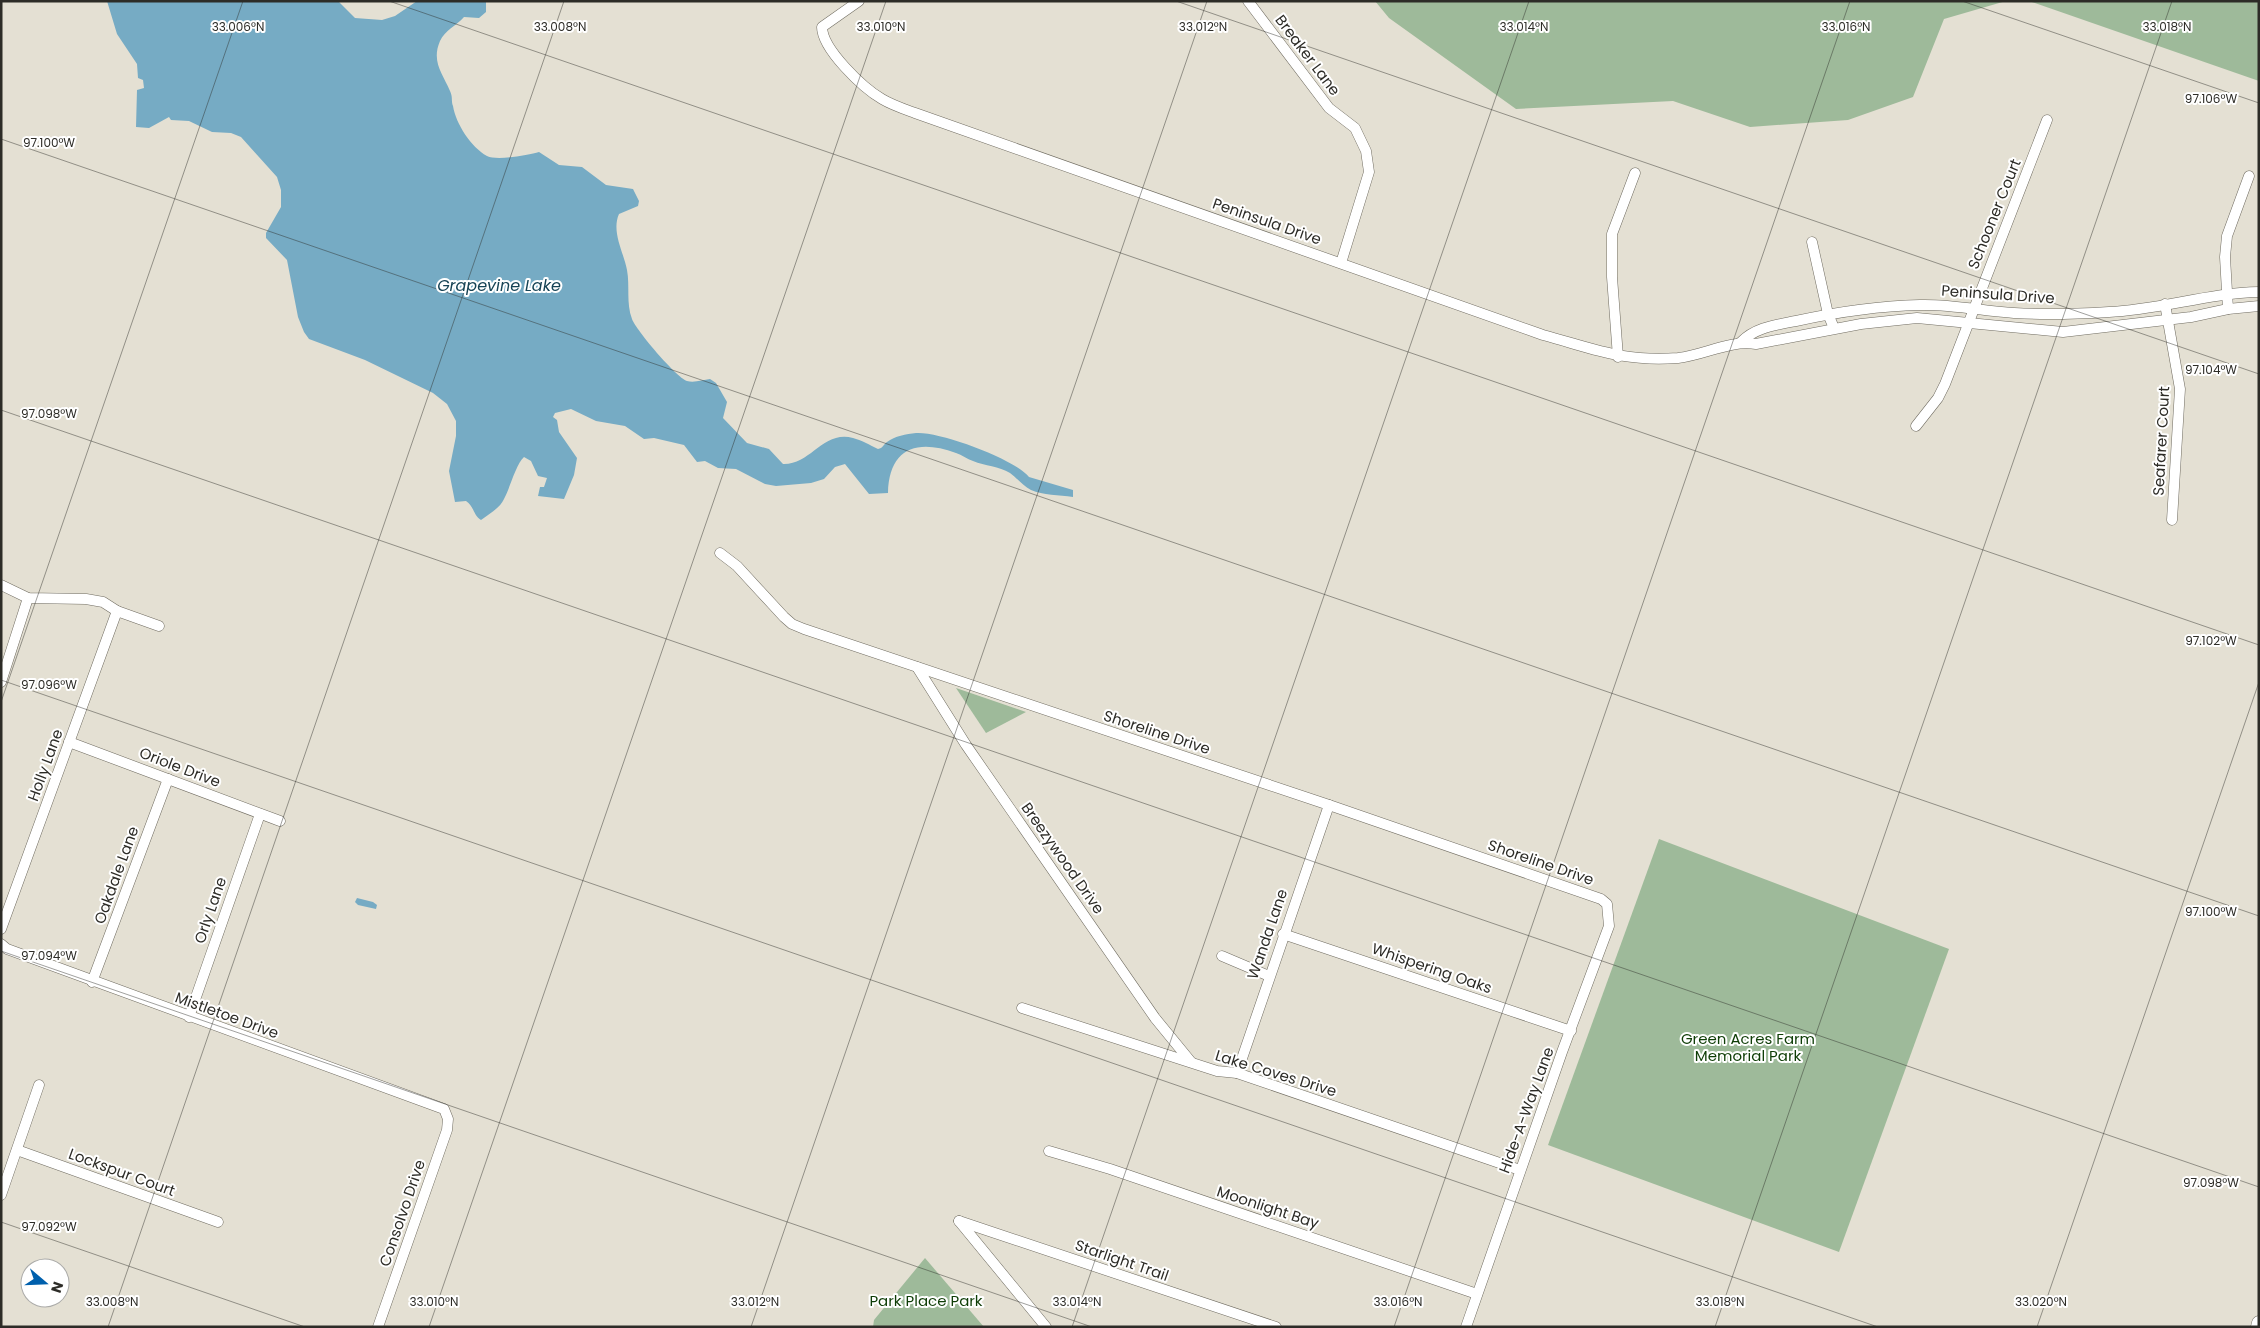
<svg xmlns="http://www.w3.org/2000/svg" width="2260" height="1328" font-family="Poppins,sans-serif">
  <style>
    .green { fill: #9eba9a }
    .water { fill: #76abc4 }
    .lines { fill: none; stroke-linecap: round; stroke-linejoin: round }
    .minor-casing { stroke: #706c61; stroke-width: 11 }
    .tertiary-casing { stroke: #706c61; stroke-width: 15 }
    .minor { stroke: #fff; stroke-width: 10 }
    .tertiary { stroke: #fff; stroke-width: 14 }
    .ticks { fill: none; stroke: #2d2c27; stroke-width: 1; stroke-opacity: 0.45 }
    .labels { text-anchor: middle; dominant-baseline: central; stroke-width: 4; stroke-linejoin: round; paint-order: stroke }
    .street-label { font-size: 15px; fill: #2d2c27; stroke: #fff }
    .park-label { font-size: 15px; fill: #0e3d06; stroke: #fff }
    .water-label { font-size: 16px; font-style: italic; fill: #164355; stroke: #fff }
    .ticks-label { font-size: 12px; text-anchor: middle; fill: #2d2c27; stroke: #fff; stroke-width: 4; stroke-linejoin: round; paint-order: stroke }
  </style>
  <rect width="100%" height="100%" fill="#e4e0d3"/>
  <g class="green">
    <path d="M 1375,1 L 2006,1 L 1944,19 L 1913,97 L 1848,120 L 1750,127 L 1673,101 L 1516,109 L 1389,18 Z"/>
    <path d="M 2029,1 L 2259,1 L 2259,81 Z"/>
    <path d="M 956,688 L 1026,712 L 986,733 Z"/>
    <path d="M 1659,839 L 1949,949 L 1839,1252 L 1548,1145 Z"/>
    <path d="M 925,1258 L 984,1327 L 873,1327 L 874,1320 Z"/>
  </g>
  <g class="water">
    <path d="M 107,1 L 338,1 L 355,18 L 382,20 L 395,16 L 417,1 L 486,1 L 486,12 L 479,18 L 464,17 C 456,26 445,30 440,41 C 431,62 443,74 450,91 C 453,97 451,101 453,106 C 456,124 471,147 487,156 C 497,161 528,155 539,152 L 559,165 L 582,167 L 606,185 L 633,189 L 639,201 L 638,206 L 619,214 C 611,232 624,253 627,270 C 630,286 626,303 632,319 C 636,330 676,377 687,381 C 694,383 703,380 710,379 L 716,383 L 727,402 L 723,418 L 747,443 L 769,449 L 783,464 C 811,465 823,430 853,438 C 861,440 870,445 878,449 C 883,448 883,445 887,442 C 895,436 906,434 916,433 C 939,431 1015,459 1029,477 L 1073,490 L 1073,497 C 1059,495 1043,495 1031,490 C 1023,486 1017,478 1010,473 C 999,466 985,466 973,461 C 967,459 962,455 956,453 C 916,438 889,449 888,493 L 869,494 L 845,464 L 835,467 L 824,479 L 811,483 L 776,486 L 765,484 L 736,469 L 718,468 L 705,461 L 697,462 L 684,445 L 654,438 L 644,439 L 625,426 L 596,421 L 571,409 L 555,413 L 553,417 L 557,420 L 559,432 L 577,458 L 574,475 L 564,499 L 538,496 L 540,487 L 544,487 L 547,478 L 538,476 L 531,461 L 524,457 C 516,464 510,488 504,499 C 500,508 489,514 481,520 C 473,515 474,506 466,501 L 455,502 L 449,471 L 456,436 L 456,421 L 447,404 L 433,393 L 365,360 L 309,339 L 304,332 L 298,317 L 287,260 L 266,238 L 266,233 L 281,207 L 281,190 L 277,177 L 241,137 L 231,133 L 212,132 L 189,121 L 171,120 L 169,117 L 149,128 L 136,127 L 137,90 L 144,88 L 143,80 L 138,78 L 137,64 L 117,34 Z"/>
    <path d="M 357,898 L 373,902 L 377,905 L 376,909 L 358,905 L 355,902 Z"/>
  </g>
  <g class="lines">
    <g class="minor-casing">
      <g id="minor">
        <path d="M 859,1 L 822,27 C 822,49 863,88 882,99 C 892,105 904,109 915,113 L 1543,335 C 1595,349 1622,362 1678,358 C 1705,355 1729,340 1756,344 L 1861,324 L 1917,318 L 2063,332 L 2191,317 L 2228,309 L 2259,306"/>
        <path d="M 1248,1 L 1329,108 L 1355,128 L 1366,151 L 1369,172 L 1341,263"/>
        <path d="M 1812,242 L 1828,314 L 1834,328"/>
        <path d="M 2165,304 L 2180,389 L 2172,520"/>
        <path d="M 2228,309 L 2225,257 L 2227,236 L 2249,176"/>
        <path d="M 1741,342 C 1756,327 1776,325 1796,321 C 1837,312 1878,306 1920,305 C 1952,304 1982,311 2014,313 C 2045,315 2077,314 2109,312 C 2159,310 2208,293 2259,292"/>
        <path d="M 1618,357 L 1612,277 L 1612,234 L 1635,173"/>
        <path d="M 1916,426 L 1938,398 L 1945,384 L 2047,120"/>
        <path d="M 720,553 L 737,566 L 784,617 L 792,624 L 804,629 L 1329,805 L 1601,899 L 1607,904 L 1609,926 L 1562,1052 L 1466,1327"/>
        <path d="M 1,585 L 28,598 L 86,599 L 103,602 L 117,611 L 159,626"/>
        <path d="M 917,667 L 966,745 L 1155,1018 L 1191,1062"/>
        <path d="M 1,682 L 28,598"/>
        <path d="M 69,742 L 280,821"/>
        <path d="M 1,929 L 117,611"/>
        <path d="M 1283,934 L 1571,1031"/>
        <path d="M 1,944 L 7,949 L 444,1109 L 448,1119 L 447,1130 L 378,1327"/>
        <path d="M 1222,956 L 1269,976"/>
        <path d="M 92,982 L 168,779"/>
        <path d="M 1022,1008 L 1217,1071 L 1237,1073 L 1520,1170"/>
        <path d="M 189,1017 L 260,814"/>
        <path d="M 1237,1073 L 1329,805"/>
        <path d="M 17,1150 L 218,1222"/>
        <path d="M 1049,1151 L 1110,1169 L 1477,1294"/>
        <path d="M 1,1195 L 39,1085"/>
        <path d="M 959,1221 L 1276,1327"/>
        <path d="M 959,1221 L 1046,1327"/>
      </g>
    </g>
    <g class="tertiary-casing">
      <path id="tertiary" d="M 2258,1327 L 2259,1323"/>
    </g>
    <use href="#minor" class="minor"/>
    <use href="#tertiary" class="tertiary"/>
  </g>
  <path class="ticks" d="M 389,1 L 2259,645M 1176,1 L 2259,374M 1962,1 L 2259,103M 1,139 L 2259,916M 1,410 L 2259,1187M 1,680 L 1878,1327M 1,702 L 243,1M 1,951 L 1092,1327M 1,1222 L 305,1327M 108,1327 L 564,1M 429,1327 L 886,1M 751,1327 L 1207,1M 1072,1327 L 1529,1M 1394,1327 L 1850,1M 1715,1327 L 2172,1M 2037,1327 L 2259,682"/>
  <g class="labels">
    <g class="street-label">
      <text transform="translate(1308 55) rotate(53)">Breaker Lane</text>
      <text transform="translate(1994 214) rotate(-68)">Schooner Court</text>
      <text transform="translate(1267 221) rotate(19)">Peninsula Drive</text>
      <text transform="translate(1998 294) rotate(4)">Peninsula Drive</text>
      <text transform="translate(2161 441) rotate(-87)">Seafarer Court</text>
      <text transform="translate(1157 732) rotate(18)">Shoreline Drive</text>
      <text transform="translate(45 765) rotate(-70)">Holly Lane</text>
      <text transform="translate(180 767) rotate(21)">Oriole Drive</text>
      <text transform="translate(1063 858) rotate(55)">Breezywood Drive</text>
      <text transform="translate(1541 862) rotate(19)">Shoreline Drive</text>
      <text transform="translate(116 875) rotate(-70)">Oakdale Lane</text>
      <text transform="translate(210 910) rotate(-71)">Orly Lane</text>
      <text transform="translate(1267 934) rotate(-71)">Wanda Lane</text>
      <text transform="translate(1432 968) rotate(19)">Whispering Oaks</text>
      <text transform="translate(227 1015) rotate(20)">Mistletoe Drive</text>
      <text transform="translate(1276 1073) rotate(17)">Lake Coves Drive</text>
      <text transform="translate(1526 1110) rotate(-70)">Hide-A-Way Lane</text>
      <text transform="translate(122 1172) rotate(20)">Lockspur Court</text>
      <text transform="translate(1268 1207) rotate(18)">Moonlight Bay</text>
      <text transform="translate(402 1213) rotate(-71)">Consolvo Drive</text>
      <text transform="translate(1122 1260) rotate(19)">Starlight Trail</text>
    </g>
    <g class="park-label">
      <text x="1748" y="1038">Green Acres Farm<tspan x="1748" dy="17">Memorial Park</tspan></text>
      <text x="926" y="1300">Park Place Park</text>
    </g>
    <g class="water-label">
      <text x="499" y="285">Grapevine Lake</text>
    </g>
  </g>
  <g class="ticks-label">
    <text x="560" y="31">33.008°N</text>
    <text x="881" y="31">33.010°N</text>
    <text x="1524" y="31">33.014°N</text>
    <text x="1846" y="31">33.016°N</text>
    <text x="2167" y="31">33.018°N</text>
    <text x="238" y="31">33.006°N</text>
    <text x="1203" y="31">33.012°N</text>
    <text x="2211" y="103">97.106°W</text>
    <text x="49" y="147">97.100°W</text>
    <text x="2211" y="374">97.104°W</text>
    <text x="49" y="418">97.098°W</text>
    <text x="2211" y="645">97.102°W</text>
    <text x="49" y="689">97.096°W</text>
    <text x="2211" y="916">97.100°W</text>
    <text x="49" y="960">97.094°W</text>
    <text x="2211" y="1187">97.098°W</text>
    <text x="49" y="1231">97.092°W</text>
    <text x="112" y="1306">33.008°N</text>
    <text x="434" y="1306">33.010°N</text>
    <text x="755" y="1306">33.012°N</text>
    <text x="1077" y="1306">33.014°N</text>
    <text x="1398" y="1306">33.016°N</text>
    <text x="1720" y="1306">33.018°N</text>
    <text x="2041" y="1306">33.020°N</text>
  </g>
  <rect width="2260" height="1328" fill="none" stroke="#2d2c27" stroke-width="5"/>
  <g transform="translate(45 1283) rotate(109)"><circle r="24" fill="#ffffff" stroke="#ababa9"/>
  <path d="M0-4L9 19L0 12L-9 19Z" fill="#0060ad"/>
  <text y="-8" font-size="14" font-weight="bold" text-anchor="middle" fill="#2d2c27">N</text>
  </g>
</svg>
